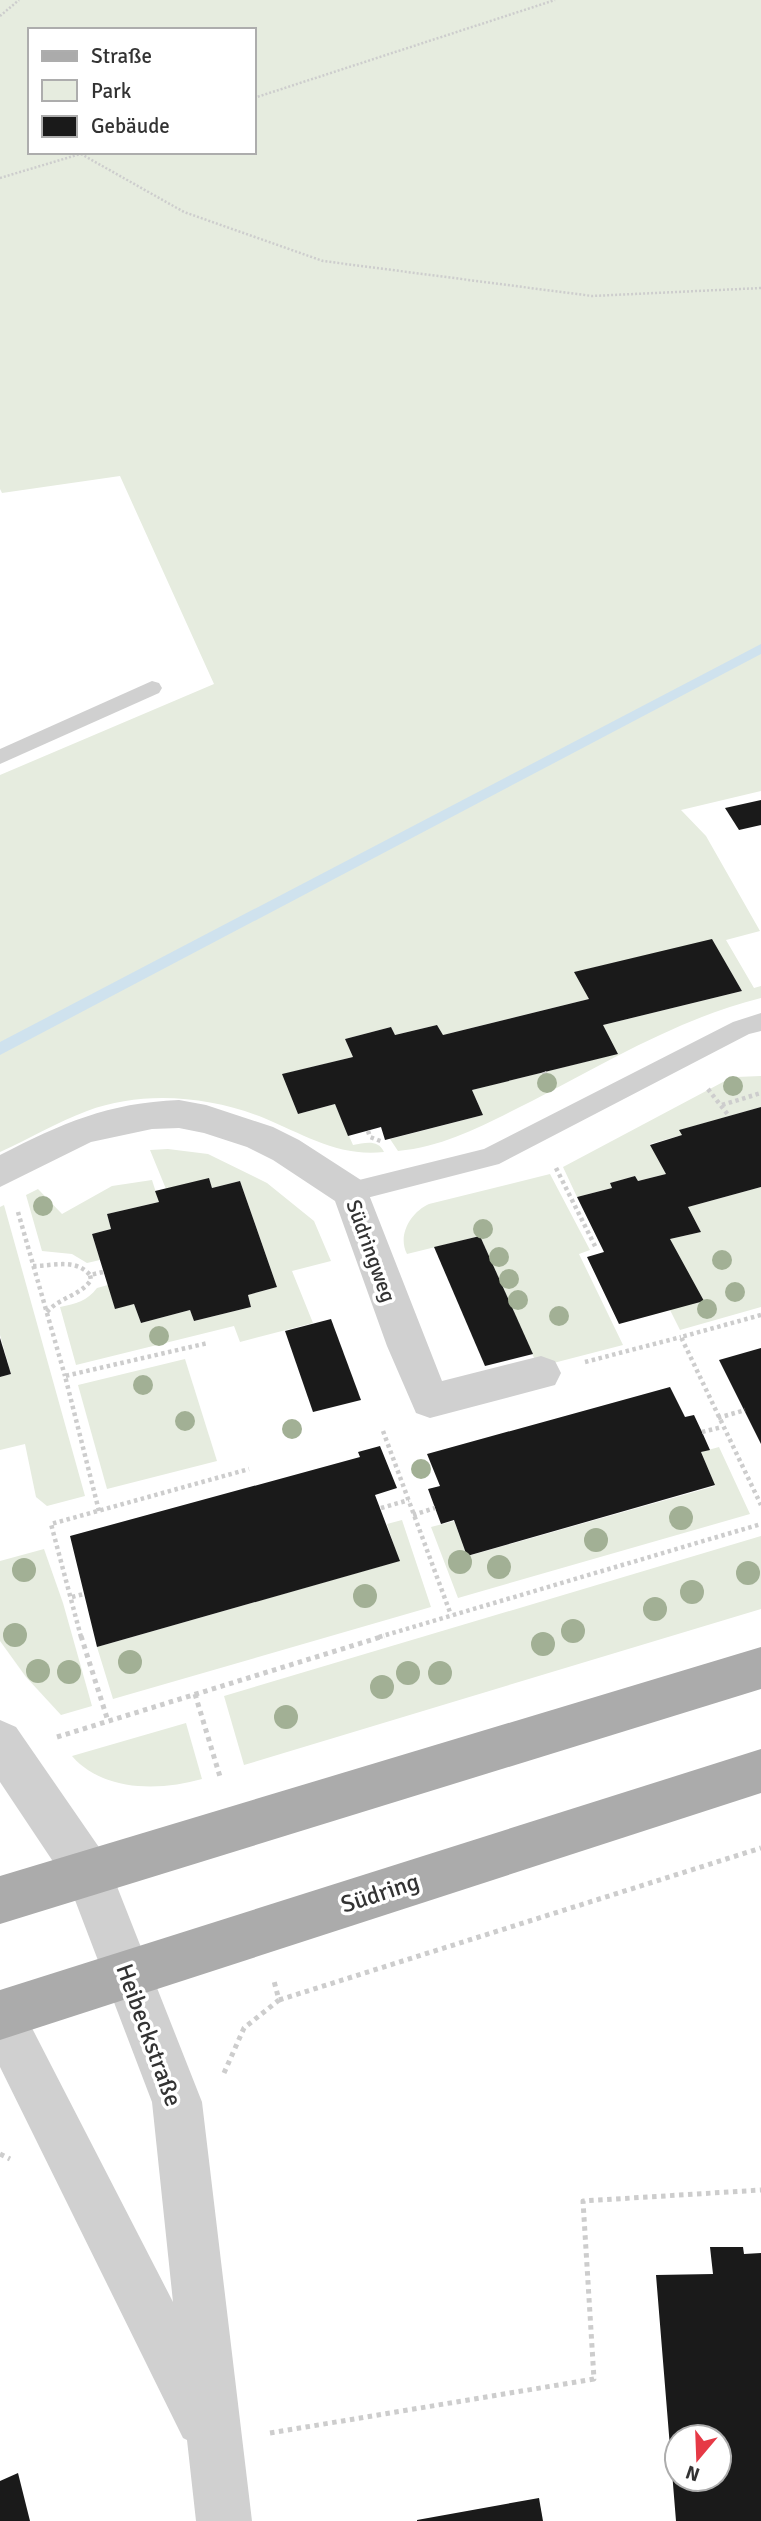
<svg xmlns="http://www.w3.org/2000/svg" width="761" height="2521" font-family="Signika,sans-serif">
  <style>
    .green { fill: #e6ecdf; fill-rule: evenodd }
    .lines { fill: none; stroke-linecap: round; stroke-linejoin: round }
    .stream { fill: #cfe2ee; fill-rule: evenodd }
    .building { fill: #1a1a1a; fill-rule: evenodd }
    .path-far2 { stroke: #cdcdcd; stroke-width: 2.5; stroke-dasharray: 2 2; stroke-linecap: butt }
    .path-far1 { stroke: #cdcdcd; stroke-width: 4.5; stroke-dasharray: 3.5 3.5; stroke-linecap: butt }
    .path { stroke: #cdcdcd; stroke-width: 5; stroke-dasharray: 4.5 4.5; stroke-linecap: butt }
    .lane { fill: #d0d0d0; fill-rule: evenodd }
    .street { fill: #d0d0d0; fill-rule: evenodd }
    .primary { fill: #ababab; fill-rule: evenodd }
    .tree { fill: #a2b095 }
    .labels { text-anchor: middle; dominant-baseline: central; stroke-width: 7; stroke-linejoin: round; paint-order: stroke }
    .street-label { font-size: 21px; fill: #333; stroke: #fff }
    .near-street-label { font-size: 24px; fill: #333; stroke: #fff }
  </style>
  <rect width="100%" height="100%" fill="#fff"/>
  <g class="green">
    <path d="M 0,0 L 761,0 L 761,791 L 681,810 L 706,836 L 760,931 L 726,940 L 754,988 L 761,986 L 761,998 C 680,1018 605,1063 532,1101 C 487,1123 448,1146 398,1151 L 390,1139 L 483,1115 L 472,1090 L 617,1054 L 603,1025 L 742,991 L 712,940 L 575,972 L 589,999 L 443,1035 L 437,1025 L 395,1035 L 391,1027 L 345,1039 L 353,1057 L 283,1074 L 298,1114 L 335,1104 L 353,1145 C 365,1143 378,1139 384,1152 C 338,1157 305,1135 264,1118 C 209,1096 143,1090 87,1111 C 57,1122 29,1139 0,1152 L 0,775 L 214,684 L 120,476 L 2,493 L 0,489 ZM 30,30 L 254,30 L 254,152 L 30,152 Z"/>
    <path d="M 761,1076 L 761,1107 L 680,1130 L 682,1135 L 650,1144 L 666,1174 L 638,1181 L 635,1176 L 610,1183 L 612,1188 L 577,1197 L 563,1167 L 723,1082 L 736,1077 Z"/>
    <path d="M 168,1149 L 208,1154 L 267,1183 L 314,1221 L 331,1261 L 292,1271 L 313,1323 L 240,1342 L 234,1326 L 76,1365 L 60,1307 C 76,1304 87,1301 97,1288 L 108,1285 L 115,1308 L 134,1304 L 141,1323 L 190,1310 L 194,1321 L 251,1307 L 248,1295 L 277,1287 L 240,1181 L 212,1188 L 209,1179 L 166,1189 L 150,1150 Z"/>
    <path d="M 550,1174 L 590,1250 L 579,1254 L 623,1345 L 538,1367 L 480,1236 L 407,1254 C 397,1235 411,1212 429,1204 Z"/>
    <path d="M 152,1180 L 159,1202 L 107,1214 L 111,1229 L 92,1234 L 100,1260 L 87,1263 L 72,1254 L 42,1251 L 26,1195 L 38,1189 L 62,1214 L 112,1186 Z"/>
    <path d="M 761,1187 L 761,1307 L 680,1330 L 670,1310 L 670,1239 L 701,1232 L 688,1207 Z"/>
    <path d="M 4,1205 L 85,1496 L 47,1506 L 36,1497 L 25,1444 L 0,1450 L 0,1377 L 11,1374 L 0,1335 L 0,1207 Z"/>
    <path d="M 185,1359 L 217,1461 L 107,1489 L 78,1385 Z"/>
    <path d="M 719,1447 L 750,1514 L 458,1598 L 431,1527 L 454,1521 L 468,1556 L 715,1486 L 701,1452 Z"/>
    <path d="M 402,1520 L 431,1607 L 113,1699 L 97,1647 L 399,1561 L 387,1524 Z"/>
    <path d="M 761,1536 L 761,1609 L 244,1765 L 224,1696 Z"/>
    <path d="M 44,1549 L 63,1603 L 92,1706 L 61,1715 L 26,1677 L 0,1641 L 0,1561 Z"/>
    <path d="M 186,1723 L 202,1779 C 160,1791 103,1792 72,1756 Z"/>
  </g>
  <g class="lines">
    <path class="stream" d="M 761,644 L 761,654 L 0,1055 L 0,1042 Z"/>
  </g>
  <g class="building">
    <path d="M 761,800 L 761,825 L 739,830 L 725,808 Z"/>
    <path d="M 712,939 L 742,991 L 603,1025 L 618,1054 L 472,1090 L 483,1115 L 385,1140 L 381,1127 L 348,1136 L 335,1104 L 298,1114 L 282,1074 L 353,1057 L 345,1039 L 391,1027 L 395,1035 L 437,1025 L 443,1035 L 589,999 L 574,972 Z"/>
    <path d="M 761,1107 L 761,1187 L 688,1207 L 701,1232 L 670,1239 L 704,1301 L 619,1324 L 587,1257 L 604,1252 L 577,1197 L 612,1188 L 610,1183 L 635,1176 L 638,1181 L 666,1174 L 650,1145 L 682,1135 L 679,1130 Z"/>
    <path d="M 209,1178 L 212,1188 L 240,1181 L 277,1287 L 248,1295 L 251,1307 L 194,1321 L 190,1310 L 141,1323 L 134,1304 L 115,1309 L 92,1234 L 111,1229 L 107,1214 L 159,1202 L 155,1191 Z"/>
    <path d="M 480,1236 L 533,1354 L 485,1366 L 434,1247 Z"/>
    <path d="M 331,1319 L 361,1400 L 313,1412 L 285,1331 Z"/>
    <path d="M 0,1338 L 11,1374 L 0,1377 Z"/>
    <path d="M 761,1348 L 761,1444 L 719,1360 Z"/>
    <path d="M 670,1387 L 685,1417 L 694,1415 L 702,1432 L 710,1450 L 701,1452 L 715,1485 L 467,1556 L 454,1520 L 441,1524 L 428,1489 L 440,1486 L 427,1454 Z"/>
    <path d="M 380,1446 L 397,1488 L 375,1495 L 400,1561 L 97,1647 L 70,1536 L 360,1457 L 358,1452 Z"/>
    <path d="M 710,2247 L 743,2247 L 744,2254 L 761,2253 L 761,2521 L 676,2521 L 656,2275 L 713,2274 ZM 677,2437 L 719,2437 L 719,2479 L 677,2479 Z"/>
    <path d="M 18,2473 L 30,2521 L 0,2521 L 0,2481 Z"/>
    <path d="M 539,2498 L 543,2521 L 417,2521 L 417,2520 Z"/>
  </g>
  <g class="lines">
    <g class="path-far2">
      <path d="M 0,16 L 19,0"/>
      <path d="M 254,98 L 555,0"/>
      <path d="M 81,154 L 184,212 L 323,261 L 592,296 L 761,288"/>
      <path d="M 0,178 L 87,152"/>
    </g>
    <g class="path-far1">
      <path d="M 544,1072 L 550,1084"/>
      <path d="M 708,1089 L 729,1116"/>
      <path d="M 722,1105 L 761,1093"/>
      <path d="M 368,1131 L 370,1137 L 383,1142"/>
      <path d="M 556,1168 L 596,1248"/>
      <path d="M 18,1212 L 65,1376"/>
      <path d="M 33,1266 C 54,1266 75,1258 90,1275 L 103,1272"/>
      <path d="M 47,1312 C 60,1297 80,1296 91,1280 L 90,1275"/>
      <path d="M 761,1315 L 681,1337 L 761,1505"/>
      <path d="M 585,1362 L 681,1337"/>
      <path d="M 718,1418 L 745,1410"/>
      <path d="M 383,1431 L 451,1615"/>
      <path d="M 702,1432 L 722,1427"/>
      <path d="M 381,1508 L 409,1500"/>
      <path d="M 99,1511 L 65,1376 L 208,1343"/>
      <path d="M 413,1515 L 435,1508"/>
      <path d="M 72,1597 L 84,1594"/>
      <path d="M 81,1637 L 51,1524 L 249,1469"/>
      <path d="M 379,1637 L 761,1524"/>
    </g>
    <g class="path">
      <path d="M 81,1636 L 108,1721"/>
      <path d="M 195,1694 L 221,1780"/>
      <path d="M 57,1737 L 384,1636"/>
      <path d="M 279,2000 L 761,1848"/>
      <path d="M 224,2073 L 244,2028 L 279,2000 L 274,1981"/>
      <path d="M 0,2154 L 10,2159"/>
      <path d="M 270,2433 L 594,2379 L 583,2201 L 761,2190"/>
    </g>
    <g class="lane">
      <path d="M 152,681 L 159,683 L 162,688 L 159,693 L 0,764 L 0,749 Z"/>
      <path d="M 761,1013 L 761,1031 L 749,1034 L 499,1164 L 351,1202 L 342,1199 L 338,1192 L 342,1185 L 351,1182 L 484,1149 L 733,1022 Z"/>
    </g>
    <g class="street">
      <path d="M 179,1100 L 206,1105 L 273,1127 L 299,1140 L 364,1182 L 442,1381 L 541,1356 L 555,1361 L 561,1373 L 555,1385 L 430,1418 L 416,1413 L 387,1346 L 335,1201 L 273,1160 L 247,1147 L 204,1133 L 179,1128 L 152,1129 L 91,1142 L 0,1187 L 0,1155 C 63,1123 107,1103 179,1100 Z"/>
      <path d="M 0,1720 L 16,1727 L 105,1856 L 202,2102 L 252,2521 L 196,2521 L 187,2440 L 183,2438 L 0,2067 L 0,1991 L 17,1999 L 173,2302 L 152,2102 L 70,1887 L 0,1782 Z"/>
    </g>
    <g class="primary">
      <path d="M 761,1647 L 761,1689 L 0,1924 L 0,1876 Z"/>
      <path d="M 761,1749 L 761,1793 L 0,2040 L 0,1990 Z"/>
    </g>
  </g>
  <g class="tree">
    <circle cx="547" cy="1083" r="10"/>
    <circle cx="733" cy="1086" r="10"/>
    <circle cx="43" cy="1206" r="10"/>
    <circle cx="483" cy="1229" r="10"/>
    <circle cx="499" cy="1257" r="10"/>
    <circle cx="722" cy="1260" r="10"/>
    <circle cx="509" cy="1279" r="10"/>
    <circle cx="735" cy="1292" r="10"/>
    <circle cx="518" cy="1300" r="10"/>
    <circle cx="707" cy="1309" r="10"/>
    <circle cx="559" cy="1316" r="10"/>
    <circle cx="159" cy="1336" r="10"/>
    <circle cx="143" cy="1385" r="10"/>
    <circle cx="185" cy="1421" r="10"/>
    <circle cx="292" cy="1429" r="10"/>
    <circle cx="421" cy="1469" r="10"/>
    <circle cx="681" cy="1518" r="12"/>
    <circle cx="596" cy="1540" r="12"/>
    <circle cx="460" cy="1562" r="12"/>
    <circle cx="499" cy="1567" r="12"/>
    <circle cx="24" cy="1570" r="12"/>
    <circle cx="748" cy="1573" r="12"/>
    <circle cx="692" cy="1592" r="12"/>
    <circle cx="365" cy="1596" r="12"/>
    <circle cx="655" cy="1609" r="12"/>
    <circle cx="573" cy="1631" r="12"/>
    <circle cx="15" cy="1635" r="12"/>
    <circle cx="543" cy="1644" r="12"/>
    <circle cx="130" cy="1662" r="12"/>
    <circle cx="38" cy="1671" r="12"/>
    <circle cx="69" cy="1672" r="12"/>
    <circle cx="408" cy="1673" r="12"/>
    <circle cx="440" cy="1673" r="12"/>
    <circle cx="382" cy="1687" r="12"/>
    <circle cx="286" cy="1717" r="12"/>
  </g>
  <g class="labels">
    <g class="street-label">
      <text transform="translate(371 1251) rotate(70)">Südringweg</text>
    </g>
    <g class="near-street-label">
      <text transform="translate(380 1893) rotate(-18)">Südring</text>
      <text transform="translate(149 2035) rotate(70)">Heibeckstraße</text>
    </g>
  </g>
  <rect x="28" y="28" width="228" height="126" fill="#ffffff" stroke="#adadad" stroke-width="2"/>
  <rect x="42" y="51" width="35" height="10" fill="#ababab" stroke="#adadad" stroke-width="2"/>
  <text x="91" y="63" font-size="21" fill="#333333">Straße</text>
  <rect x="42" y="80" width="35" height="21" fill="#e6ecdf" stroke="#adadad" stroke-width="2"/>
  <text x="91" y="98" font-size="21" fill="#333333">Park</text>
  <rect x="42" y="116" width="35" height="21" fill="#1a1a1a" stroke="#adadad" stroke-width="2"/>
  <text x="91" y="133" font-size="21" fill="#333333">Gebäude</text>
  <g transform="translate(698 2458) rotate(199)"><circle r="33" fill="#ffffff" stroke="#adadad" stroke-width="2"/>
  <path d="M0-5L12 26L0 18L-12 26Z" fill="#e63946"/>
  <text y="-10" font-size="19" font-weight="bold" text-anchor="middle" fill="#333333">N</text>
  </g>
</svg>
